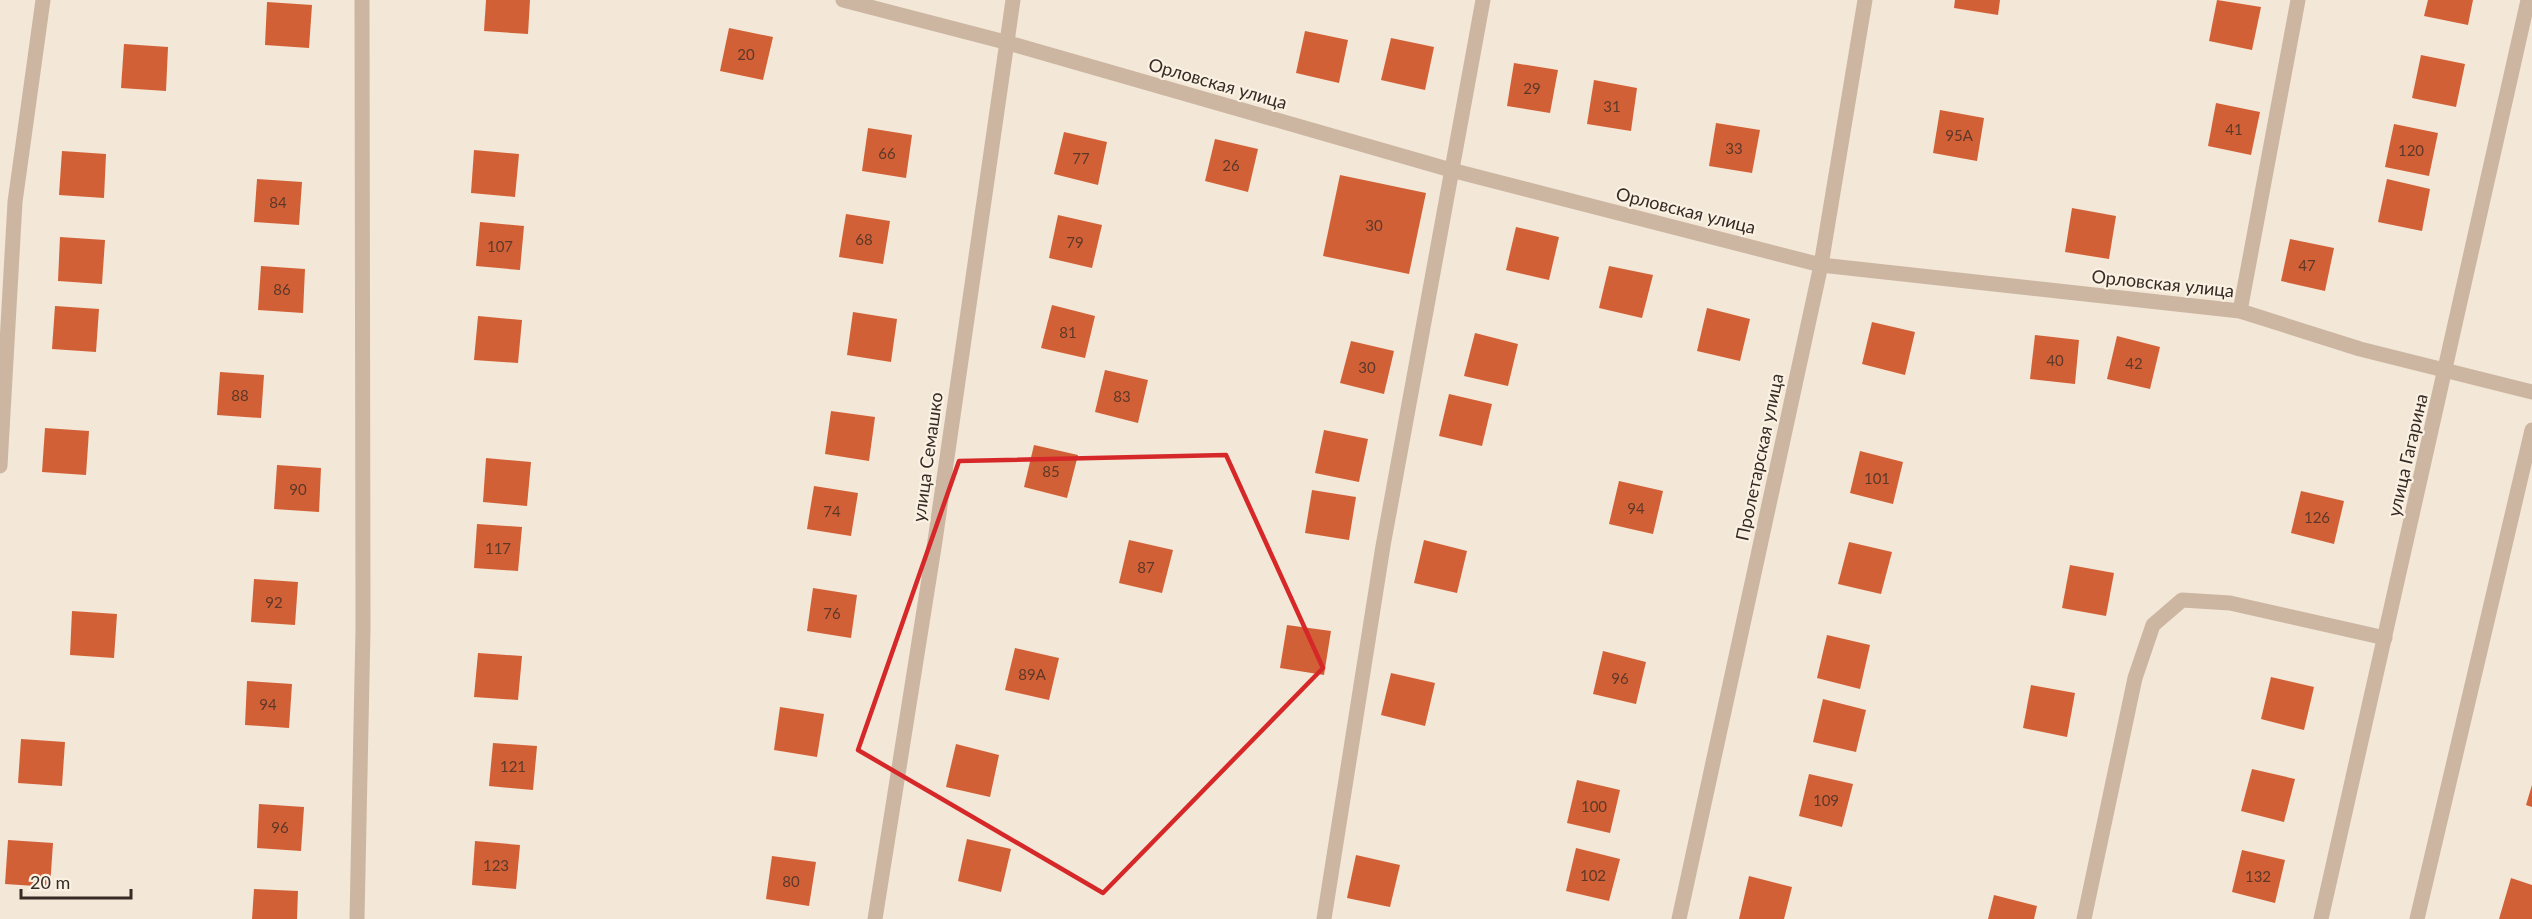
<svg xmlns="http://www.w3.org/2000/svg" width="2532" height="919" font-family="Lato,sans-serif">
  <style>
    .building { fill: #d26036 }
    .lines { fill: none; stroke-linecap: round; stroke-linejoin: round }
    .lane { stroke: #ccb6a2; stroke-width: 15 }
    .street { stroke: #ccb6a2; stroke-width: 15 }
    .marked { fill: none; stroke: #d62828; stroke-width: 4.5; stroke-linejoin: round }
    .labels { text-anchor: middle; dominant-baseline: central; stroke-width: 4.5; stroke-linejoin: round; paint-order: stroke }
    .number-label { font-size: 15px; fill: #5d3829 }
    .street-label { font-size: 18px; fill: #362b25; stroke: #fbf1e3 }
  </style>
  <rect width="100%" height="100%" fill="#f3e7d7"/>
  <g class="building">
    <path d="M 486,0 L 530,0 L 528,34 L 484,31 Z"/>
    <path d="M 1955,0 L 2000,0 L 1998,15 L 1954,8 Z"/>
    <path d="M 2217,0 L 2261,7 L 2252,50 L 2209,41 Z"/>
    <path d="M 2428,0 L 2473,0 L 2468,25 L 2424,16 Z"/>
    <path d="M 267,2 L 312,5 L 309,48 L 265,45 Z"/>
    <path d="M 729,28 L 773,37 L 763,80 L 720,71 Z"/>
    <path d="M 1305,31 L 1348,40 L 1339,83 L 1296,73 Z"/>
    <path d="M 1391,38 L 1434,47 L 1425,90 L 1381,80 Z"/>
    <path d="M 124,44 L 168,47 L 166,91 L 121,88 Z"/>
    <path d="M 2421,55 L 2465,64 L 2456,107 L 2412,98 Z"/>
    <path d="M 1514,63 L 1558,70 L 1550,113 L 1507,106 Z"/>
    <path d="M 1594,80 L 1637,88 L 1631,131 L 1587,124 Z"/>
    <path d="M 2216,103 L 2260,112 L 2251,155 L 2208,146 Z"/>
    <path d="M 1940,110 L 1984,118 L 1977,161 L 1933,153 Z"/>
    <path d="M 1716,123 L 1760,130 L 1752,173 L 1709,166 Z"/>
    <path d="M 2394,124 L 2438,133 L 2429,176 L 2385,167 Z"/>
    <path d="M 868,128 L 912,135 L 906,178 L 862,171 Z"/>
    <path d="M 1064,132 L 1107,142 L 1098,185 L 1054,174 Z"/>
    <path d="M 1215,139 L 1258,149 L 1248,192 L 1205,181 Z"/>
    <path d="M 474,150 L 519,154 L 515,197 L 471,193 Z"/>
    <path d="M 62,151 L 106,154 L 104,198 L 59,195 Z"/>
    <path d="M 1340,175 L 1426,193 L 1409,274 L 1323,256 Z"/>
    <path d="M 257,179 L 302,182 L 299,225 L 254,222 Z"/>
    <path d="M 2387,179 L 2430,189 L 2422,231 L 2378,222 Z"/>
    <path d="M 2072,208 L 2116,216 L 2109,259 L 2065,252 Z"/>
    <path d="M 846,214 L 890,221 L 883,264 L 839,257 Z"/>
    <path d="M 1058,215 L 1102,225 L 1092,268 L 1049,258 Z"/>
    <path d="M 480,222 L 524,226 L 520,270 L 476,266 Z"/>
    <path d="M 1516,227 L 1559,237 L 1549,280 L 1506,270 Z"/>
    <path d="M 60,237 L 105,240 L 102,284 L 58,281 Z"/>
    <path d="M 2290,239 L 2334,248 L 2325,291 L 2281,281 Z"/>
    <path d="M 261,266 L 305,269 L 303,313 L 258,310 Z"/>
    <path d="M 1609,266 L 1653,275 L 1642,318 L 1599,308 Z"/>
    <path d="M 1052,305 L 1095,316 L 1085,358 L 1041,348 Z"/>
    <path d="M 55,306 L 99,309 L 96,352 L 52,349 Z"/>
    <path d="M 1707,308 L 1750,319 L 1740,361 L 1697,351 Z"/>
    <path d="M 853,312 L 897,319 L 891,362 L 847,355 Z"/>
    <path d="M 478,316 L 522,320 L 518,363 L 474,360 Z"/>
    <path d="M 1872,322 L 1915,332 L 1905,375 L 1862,364 Z"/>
    <path d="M 1475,333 L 1518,344 L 1508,386 L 1464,376 Z"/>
    <path d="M 2035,335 L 2079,340 L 2075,384 L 2030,379 Z"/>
    <path d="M 2117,336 L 2160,347 L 2150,389 L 2107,379 Z"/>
    <path d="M 1351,341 L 1394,351 L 1384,394 L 1340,383 Z"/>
    <path d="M 1105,370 L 1148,380 L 1138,423 L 1095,412 Z"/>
    <path d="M 220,372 L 264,375 L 261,418 L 217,415 Z"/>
    <path d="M 1449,394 L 1492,404 L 1482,446 L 1439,436 Z"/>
    <path d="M 831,411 L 875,417 L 869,461 L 825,454 Z"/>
    <path d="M 45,428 L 89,431 L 86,475 L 42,472 Z"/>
    <path d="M 1324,430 L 1368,439 L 1359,482 L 1315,473 Z"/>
    <path d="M 1034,445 L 1078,455 L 1067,498 L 1024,487 Z"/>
    <path d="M 1860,451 L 1903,462 L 1893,504 L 1850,493 Z"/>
    <path d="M 486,458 L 531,462 L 527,506 L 483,502 Z"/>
    <path d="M 277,465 L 321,468 L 319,512 L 274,509 Z"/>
    <path d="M 1619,481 L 1663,491 L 1653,534 L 1609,524 Z"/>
    <path d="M 814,486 L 858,493 L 851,536 L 807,529 Z"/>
    <path d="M 1312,490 L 1356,497 L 1349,540 L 1305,533 Z"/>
    <path d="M 2301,491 L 2344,501 L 2334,544 L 2291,533 Z"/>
    <path d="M 477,524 L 522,527 L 518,571 L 474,568 Z"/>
    <path d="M 1129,540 L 1173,550 L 1162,593 L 1119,583 Z"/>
    <path d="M 1424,540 L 1467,551 L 1457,593 L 1414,583 Z"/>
    <path d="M 1849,542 L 1892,552 L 1881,594 L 1838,584 Z"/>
    <path d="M 2070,565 L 2114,573 L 2106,616 L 2062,608 Z"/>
    <path d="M 254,579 L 298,582 L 295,625 L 251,622 Z"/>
    <path d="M 813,588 L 857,595 L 851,638 L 807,631 Z"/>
    <path d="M 72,611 L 117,614 L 114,658 L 70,655 Z"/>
    <path d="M 1287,625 L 1331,631 L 1324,675 L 1280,668 Z"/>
    <path d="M 1827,635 L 1870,645 L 1860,689 L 1817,678 Z"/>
    <path d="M 1015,648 L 1059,658 L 1049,700 L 1005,690 Z"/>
    <path d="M 1603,651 L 1646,662 L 1636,704 L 1593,694 Z"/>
    <path d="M 478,653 L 522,656 L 518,700 L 474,697 Z"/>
    <path d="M 1391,673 L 1435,683 L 1425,726 L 1381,715 Z"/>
    <path d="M 2271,677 L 2314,687 L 2304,730 L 2261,719 Z"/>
    <path d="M 247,681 L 292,684 L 289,728 L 245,725 Z"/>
    <path d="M 2031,685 L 2075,693 L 2067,737 L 2023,728 Z"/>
    <path d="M 1823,699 L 1866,710 L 1856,752 L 1813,742 Z"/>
    <path d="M 780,707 L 824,714 L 817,757 L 774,750 Z"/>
    <path d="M 21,739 L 65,742 L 62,786 L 18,783 Z"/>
    <path d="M 493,743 L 537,746 L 533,790 L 489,786 Z"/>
    <path d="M 956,744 L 999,755 L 990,797 L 946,787 Z"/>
    <path d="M 2252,769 L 2295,779 L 2284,822 L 2241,811 Z"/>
    <path d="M 1809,774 L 1853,784 L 1842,827 L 1799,816 Z"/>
    <path d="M 1577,780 L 1620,790 L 1610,833 L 1567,823 Z"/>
    <path d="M 2532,785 L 2532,807 L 2526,805 Z"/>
    <path d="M 259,804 L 304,807 L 301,851 L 257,848 Z"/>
    <path d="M 967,839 L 1011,849 L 1001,892 L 958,881 Z"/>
    <path d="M 8,840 L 53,843 L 50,887 L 5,884 Z"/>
    <path d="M 475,841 L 520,845 L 516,889 L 472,885 Z"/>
    <path d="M 1576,848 L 1620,859 L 1609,901 L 1566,891 Z"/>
    <path d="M 2242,850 L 2285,860 L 2275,903 L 2232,892 Z"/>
    <path d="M 1356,855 L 1400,865 L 1390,907 L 1347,898 Z"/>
    <path d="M 772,856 L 816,862 L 809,906 L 766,899 Z"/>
    <path d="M 1749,876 L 1792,887 L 1784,919 L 1739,919 Z"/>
    <path d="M 2511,878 L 2532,885 L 2532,919 L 2499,919 Z"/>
    <path d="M 254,889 L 298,891 L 297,919 L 252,919 Z"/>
    <path d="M 1994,895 L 2037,906 L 2034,919 L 1988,919 Z"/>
  </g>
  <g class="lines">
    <g class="lane">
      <path d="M 2240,311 L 2298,0"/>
      <path d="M 2084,919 L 2135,678 L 2153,625 L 2182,600 L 2230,603 L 2385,638"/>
    </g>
    <g class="street">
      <path d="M 843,0 L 1005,42 L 1451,170 L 1821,265 L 2240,311 L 2360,349 L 2532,392"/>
      <path d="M 0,466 L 15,202 L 43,0"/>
      <path d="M 357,919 L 363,629 L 362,0"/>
      <path d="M 875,919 L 935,541 L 1013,0"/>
      <path d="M 1324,919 L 1383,546 L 1483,0"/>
      <path d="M 1679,919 L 1821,265 L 1865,0"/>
      <path d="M 2321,919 L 2528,0"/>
      <path d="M 2417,919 L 2532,430"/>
    </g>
  </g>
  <path class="marked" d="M 1226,455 L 1323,668 L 1103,893 L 858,750 L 959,461 Z"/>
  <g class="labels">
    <g class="number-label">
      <text x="746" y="54">20</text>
      <text x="1532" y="88">29</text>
      <text x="1612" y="106">31</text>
      <text x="2234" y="129">41</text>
      <text x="1959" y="135">95А</text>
      <text x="1734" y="148">33</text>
      <text x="2411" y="150">120</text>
      <text x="887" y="153">66</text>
      <text x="1081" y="158">77</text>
      <text x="1231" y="165">26</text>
      <text x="278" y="202">84</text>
      <text x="1374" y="225">30</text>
      <text x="864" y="239">68</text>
      <text x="1075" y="242">79</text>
      <text x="500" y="246">107</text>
      <text x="2307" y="265">47</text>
      <text x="282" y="289">86</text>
      <text x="1068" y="332">81</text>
      <text x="2055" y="360">40</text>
      <text x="2134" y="363">42</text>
      <text x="1367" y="367">30</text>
      <text x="240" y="395">88</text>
      <text x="1122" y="396">83</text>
      <text x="1051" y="471">85</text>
      <text x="1877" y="478">101</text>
      <text x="298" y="489">90</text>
      <text x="1636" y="508">94</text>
      <text x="832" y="511">74</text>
      <text x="2317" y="517">126</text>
      <text x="498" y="548">117</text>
      <text x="1146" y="567">87</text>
      <text x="274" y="602">92</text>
      <text x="832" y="613">76</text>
      <text x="1032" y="674">89А</text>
      <text x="1620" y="678">96</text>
      <text x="268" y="704">94</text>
      <text x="513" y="766">121</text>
      <text x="1826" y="800">109</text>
      <text x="1594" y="806">100</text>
      <text x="280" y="827">96</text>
      <text x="496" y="865">123</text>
      <text x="1593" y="875">102</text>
      <text x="2258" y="876">132</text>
      <text x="791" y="881">80</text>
    </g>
    <g class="street-label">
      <text transform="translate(1218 83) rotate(16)">Орловская улица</text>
      <text transform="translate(1686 210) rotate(14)">Орловская улица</text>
      <text transform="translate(2163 283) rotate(6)">Орловская улица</text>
      <text transform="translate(2407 455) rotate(-77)">улица Гагарина</text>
      <text transform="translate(927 457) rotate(-82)">улица Семашко</text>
      <text transform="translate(1759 457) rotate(-78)">Пролетарская улица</text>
    </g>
  </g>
  <path d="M21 889v9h110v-9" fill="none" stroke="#362b25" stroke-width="3"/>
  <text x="30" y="889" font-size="18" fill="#362b25" stroke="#fbf1e3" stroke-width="4.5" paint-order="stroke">20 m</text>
</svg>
